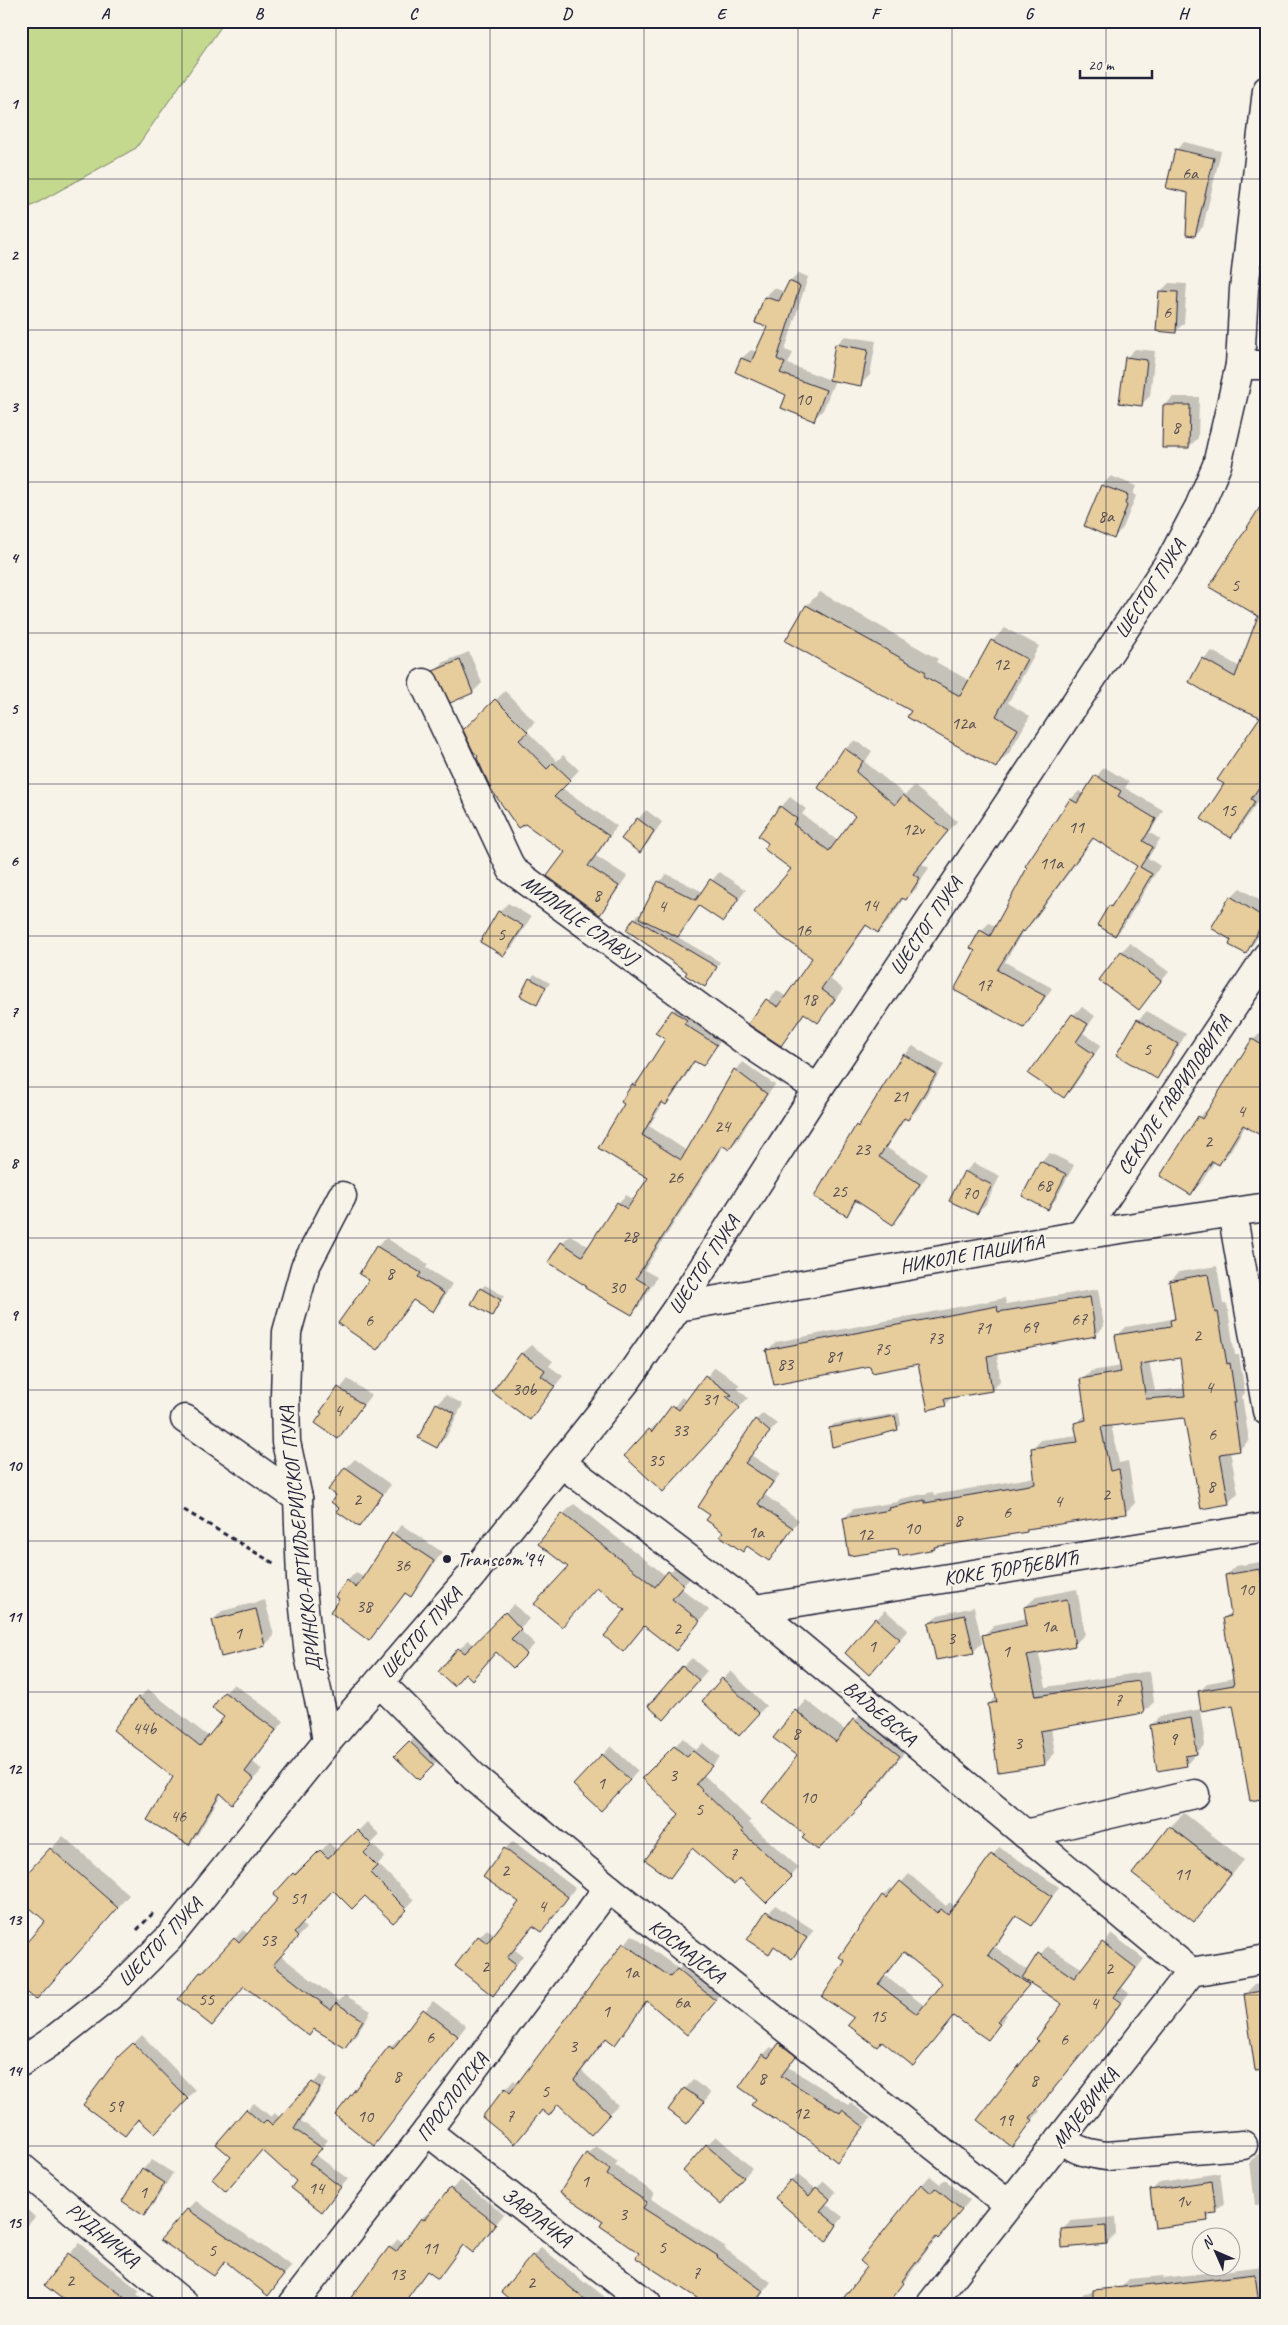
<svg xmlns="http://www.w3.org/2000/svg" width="1288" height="2325" font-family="Caveat,sans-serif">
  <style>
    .green { fill: #c5d98e; stroke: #747e64 }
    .shadow { fill: #0003; fill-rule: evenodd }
    .building { fill: #e7cc9c; stroke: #22223b; fill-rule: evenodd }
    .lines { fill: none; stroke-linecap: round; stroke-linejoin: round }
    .minor-casing { stroke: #22223b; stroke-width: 31 }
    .path { stroke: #22223b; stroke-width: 3; stroke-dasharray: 5 4; stroke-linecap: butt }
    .minor { stroke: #f7f3e8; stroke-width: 28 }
    .grid { fill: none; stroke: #22223b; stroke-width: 1; stroke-opacity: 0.55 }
    .poi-dot { fill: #22223b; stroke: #f7f3e8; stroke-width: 2 }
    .labels { text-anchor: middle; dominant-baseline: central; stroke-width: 4.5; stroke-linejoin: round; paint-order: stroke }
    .number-label { font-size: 18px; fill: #534c53 }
    .street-label { font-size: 20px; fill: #22223b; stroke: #f7f3e8 }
    .poi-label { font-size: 20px; fill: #22223b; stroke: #f7f3e8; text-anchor: start }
    .neatline { fill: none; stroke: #22223b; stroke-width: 2 }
    .grid-label { font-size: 16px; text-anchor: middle; font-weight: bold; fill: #22223b }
  </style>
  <rect width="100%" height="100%" fill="#f7f3e8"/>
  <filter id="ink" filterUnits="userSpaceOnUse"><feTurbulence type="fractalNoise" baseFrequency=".02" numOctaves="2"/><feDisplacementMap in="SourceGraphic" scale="10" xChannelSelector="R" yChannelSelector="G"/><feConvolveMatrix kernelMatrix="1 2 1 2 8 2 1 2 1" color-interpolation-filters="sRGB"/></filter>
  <g filter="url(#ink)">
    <path class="green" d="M 21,21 L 225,21 L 136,148 L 21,212 Z"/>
    <g class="shadow">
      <path d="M 1184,142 L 1221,151 L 1203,227 L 1195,235 L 1189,192 L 1176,150 Z"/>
      <path d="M 799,273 L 808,277 L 785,350 L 793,353 L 788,364 L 830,380 L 836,345 L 845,336 L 876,341 L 870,375 L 861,384 L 835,380 L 823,410 L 814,419 L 788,394 L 737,371 L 742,358 L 751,350 L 757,352 L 769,326 L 757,322 L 765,297 L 774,288 L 785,292 L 790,282 Z"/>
      <path d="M 1169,283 L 1187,284 L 1184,323 L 1175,332 L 1160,292 Z"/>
      <path d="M 1135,349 L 1155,351 L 1150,396 L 1141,405 L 1126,358 Z"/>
      <path d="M 1173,397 L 1199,397 L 1198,438 L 1189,447 L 1164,406 Z"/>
      <path d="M 1111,476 L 1136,486 L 1133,494 L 1136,496 L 1123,528 L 1114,537 L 1086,526 L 1102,485 Z"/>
      <path d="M 1267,503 L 1267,778 L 1259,790 L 1263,793 L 1240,828 L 1231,837 L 1226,784 L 1262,716 L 1203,659 L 1212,651 L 1240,667 L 1259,615 Z"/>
      <path d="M 820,592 L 938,659 L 936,662 L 970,681 L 992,641 L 1005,628 L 1039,646 L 1008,703 L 1030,716 L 1009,753 L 996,766 L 912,711 L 807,605 Z"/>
      <path d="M 469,652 L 482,683 L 473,692 L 451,701 L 435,671 L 444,662 Z"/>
      <path d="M 505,691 L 535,722 L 527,731 L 557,761 L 563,755 L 579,770 L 562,788 L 617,826 L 596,856 L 627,876 L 608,904 L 599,913 L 566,852 L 480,756 L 465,730 Z"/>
      <path d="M 855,740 L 872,751 L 865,762 L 905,795 L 914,786 L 957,821 L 922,864 L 929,868 L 916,889 L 906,899 L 904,898 L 888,922 L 878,932 L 867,925 L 830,979 L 843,989 L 827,1011 L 818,1021 L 806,1012 L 781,1044 L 750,1023 L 777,990 L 786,997 L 814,958 L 793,869 L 770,843 L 781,807 L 790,797 L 806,809 L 802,814 L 838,841 L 857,815 L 845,749 Z"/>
      <path d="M 1104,767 L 1129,782 L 1125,788 L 1163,810 L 1150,833 L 1160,839 L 1148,858 L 1160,866 L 1123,927 L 1115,935 L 1110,906 L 1118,898 L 1139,866 L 1094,838 L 1033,922 L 1024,929 L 1005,962 L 1052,988 L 1032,1018 L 1024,1026 L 976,951 L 981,931 L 989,923 L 996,927 L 1028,867 L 1027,866 L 1071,799 L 1079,791 L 1084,794 Z"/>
      <path d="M 646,810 L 662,822 L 648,843 L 640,851 L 638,819 Z"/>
      <path d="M 719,872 L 746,890 L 723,920 L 701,905 L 676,936 L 720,962 L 705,986 L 635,918 L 639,914 L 642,916 L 659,882 L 667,874 L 703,892 Z"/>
      <path d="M 1240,888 L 1267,905 L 1267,920 L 1254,943 L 1245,952 L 1233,940 L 1231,897 Z"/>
      <path d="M 508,903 L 531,917 L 513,946 L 504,955 L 499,912 Z"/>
      <path d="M 1130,943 L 1169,972 L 1139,1008 L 1121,952 Z"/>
      <path d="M 534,974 L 550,983 L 536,1004 L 521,996 Z"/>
      <path d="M 681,1002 L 724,1036 L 703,1065 L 696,1060 L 674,1095 L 666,1104 L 664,1102 L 649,1126 L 687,1151 L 735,1070 L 743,1062 L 775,1085 L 752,1116 L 738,1140 L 729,1148 L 724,1145 L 644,1270 L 657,1277 L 640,1305 L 632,1314 L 588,1286 L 562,1243 L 570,1235 L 590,1247 L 618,1203 L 626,1195 L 635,1200 L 650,1177 L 626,1103 L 633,1085 L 641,1077 L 666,1039 L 657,1032 Z"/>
      <path d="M 1082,1007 L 1095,1016 L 1083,1033 L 1101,1045 L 1072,1089 L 1064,1097 L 1073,1015 Z"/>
      <path d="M 1147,1011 L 1186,1034 L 1165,1068 L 1157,1077 L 1138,1020 Z"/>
      <path d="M 1263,1030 L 1267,1032 L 1267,1138 L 1246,1125 L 1229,1153 L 1219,1164 L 1215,1161 L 1201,1183 L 1191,1193 L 1199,1117 L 1210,1107 L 1253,1040 Z"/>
      <path d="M 913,1046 L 944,1065 L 917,1110 L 908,1119 L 906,1117 L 887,1148 L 928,1174 L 902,1214 L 893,1223 L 858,1200 L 846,1214 L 857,1126 L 865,1117 L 904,1055 Z"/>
      <path d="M 1050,1153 L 1074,1165 L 1056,1199 L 1048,1208 L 1041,1162 Z"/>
      <path d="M 974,1163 L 1000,1176 L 986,1204 L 977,1213 L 965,1172 Z"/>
      <path d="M 386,1238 L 428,1264 L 426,1268 L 452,1284 L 441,1302 L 433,1310 L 414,1299 L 377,1349 L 371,1279 L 361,1273 L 377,1247 Z"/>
      <path d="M 1217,1266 L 1223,1304 L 1227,1304 L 1235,1355 L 1239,1355 L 1245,1393 L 1242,1396 L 1249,1440 L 1240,1449 L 1230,1451 L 1238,1493 L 1229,1502 L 1185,1417 L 1111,1424 L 1119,1463 L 1128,1461 L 1135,1503 L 1126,1512 L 1029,1528 L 1026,1530 L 936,1545 L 934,1548 L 899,1548 L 844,1518 L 853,1509 L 897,1502 L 900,1499 L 933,1492 L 934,1495 L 1035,1477 L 1032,1449 L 1041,1440 L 1078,1435 L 1076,1423 L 1087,1414 L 1082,1380 L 1091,1371 L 1122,1366 L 1117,1336 L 1126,1327 L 1172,1319 L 1176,1316 L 1170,1281 L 1179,1272 ZM 1181,1356 L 1186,1388 L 1155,1391 L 1149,1361 Z"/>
      <path d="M 485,1285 L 504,1296 L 491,1315 L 481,1289 Z"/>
      <path d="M 1098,1289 L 1104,1326 L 1096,1335 L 997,1353 L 1000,1381 L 992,1390 L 953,1396 L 945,1405 L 919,1362 L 871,1365 L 768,1351 L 776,1342 L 1005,1298 L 1006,1304 Z"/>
      <path d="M 531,1345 L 553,1361 L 549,1366 L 563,1376 L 530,1418 L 494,1392 L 522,1353 Z"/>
      <path d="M 715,1367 L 740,1385 L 737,1388 L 748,1398 L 672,1481 L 626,1456 L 659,1421 L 661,1423 L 682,1397 L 687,1401 Z"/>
      <path d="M 348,1379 L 371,1395 L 338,1438 L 322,1412 Z"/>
      <path d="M 446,1395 L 463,1404 L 446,1437 L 437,1446 L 437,1404 Z"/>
      <path d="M 763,1413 L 777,1424 L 751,1455 L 780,1474 L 765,1495 L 799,1520 L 769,1559 L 748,1545 L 743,1551 L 722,1536 L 756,1420 Z"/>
      <path d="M 899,1413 L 901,1425 L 897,1429 L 830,1428 L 834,1424 Z"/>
      <path d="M 355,1459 L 391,1485 L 358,1526 L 341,1507 L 338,1495 L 346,1468 Z"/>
      <path d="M 574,1504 L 666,1576 L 680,1562 L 694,1574 L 681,1588 L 709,1610 L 676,1650 L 645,1625 L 623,1650 L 627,1609 L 569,1566 L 563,1514 Z"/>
      <path d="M 402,1525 L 442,1552 L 419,1586 L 410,1595 L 406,1593 L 369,1639 L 347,1581 L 356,1572 L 364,1578 L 393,1534 Z"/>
      <path d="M 1267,1561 L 1267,1799 L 1235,1704 L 1200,1710 L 1205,1744 L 1186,1765 L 1151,1725 L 1160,1716 L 1202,1709 L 1200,1691 L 1208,1683 L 1234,1678 L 1224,1618 L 1232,1611 L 1226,1575 L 1235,1566 Z"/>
      <path d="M 1077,1589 L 1085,1634 L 1074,1645 L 1038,1651 L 1046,1687 L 1150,1671 L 1154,1702 L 1144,1712 L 1051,1728 L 1055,1753 L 1045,1764 L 989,1704 L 997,1696 L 984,1635 L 994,1625 L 1027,1618 L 1025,1607 L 1036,1597 Z"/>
      <path d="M 265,1600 L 274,1636 L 265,1645 L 222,1655 L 213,1620 L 222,1611 Z"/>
      <path d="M 514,1604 L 529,1619 L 519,1629 L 535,1644 L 513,1666 L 497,1651 L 465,1672 L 439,1671 L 468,1640 L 474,1645 Z"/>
      <path d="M 974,1607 L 982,1643 L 973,1652 L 929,1624 L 938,1615 Z"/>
      <path d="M 885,1610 L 908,1630 L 878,1664 L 847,1653 Z"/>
      <path d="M 692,1658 L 707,1671 L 664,1719 L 683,1667 Z"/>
      <path d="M 731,1671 L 766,1706 L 739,1734 L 703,1701 Z"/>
      <path d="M 234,1684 L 284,1721 L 253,1762 L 262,1770 L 241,1793 L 222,1793 L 198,1834 L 189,1843 L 174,1776 L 139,1698 L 148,1689 L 209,1737 L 226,1717 L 225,1693 Z"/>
      <path d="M 806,1700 L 846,1731 L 865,1710 L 910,1745 L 874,1792 L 818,1849 L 806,1835 L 799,1756 L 796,1711 Z"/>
      <path d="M 419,1733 L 442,1756 L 419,1779 L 396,1756 Z"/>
      <path d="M 683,1738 L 696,1750 L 703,1743 L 720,1757 L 704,1775 L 751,1821 L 749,1823 L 799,1868 L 766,1901 L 740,1876 L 694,1847 L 670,1877 L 681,1814 L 644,1777 Z"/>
      <path d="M 611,1746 L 638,1771 L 610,1801 L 603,1755 Z"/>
      <path d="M 1184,1813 L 1244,1860 L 1207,1906 L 1194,1920 L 1170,1827 Z"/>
      <path d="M 367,1822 L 380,1835 L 359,1856 L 360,1858 L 373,1845 L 385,1857 L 378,1864 L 414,1900 L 393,1922 L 365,1894 L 334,1889 L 301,1924 L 306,1928 L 281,1956 L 339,2001 L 345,1995 L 371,2011 L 354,2038 L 345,2046 L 315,2028 L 309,2034 L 245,1985 L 212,2024 L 201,1972 L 209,1964 L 211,1965 L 243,1930 L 248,1934 L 279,1899 L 274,1894 L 302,1866 L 304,1867 L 329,1843 L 338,1851 Z"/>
      <path d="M 63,1836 L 129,1895 L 48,1986 L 47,1921 L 21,1882 Z"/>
      <path d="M 513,1841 L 575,1888 L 550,1922 L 541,1930 L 534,1925 L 515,1950 L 523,1956 L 493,1994 L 479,1937 L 487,1929 L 496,1935 L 521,1902 L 505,1849 Z"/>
      <path d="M 999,1847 L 1059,1887 L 1039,1916 L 1032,1924 L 1018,1915 L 995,1947 L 1028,1971 L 1047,1946 L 1083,1969 L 1112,1934 L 1144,1959 L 1122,1988 L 1129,1993 L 1110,2019 L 1038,2109 L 1040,2111 L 1012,2145 L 1039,2040 L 1064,2004 L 1031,1982 L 1004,2013 L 1007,2015 L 988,2039 L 954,2015 L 913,2064 L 856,2018 L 847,1960 L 883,1896 L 891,1888 L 894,1891 L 909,1874 L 946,1906 L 950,1902 L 955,1907 ZM 904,1951 L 944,1983 L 925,2006 L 885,1976 Z"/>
      <path d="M 775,1905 L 814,1930 L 792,1957 L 776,1945 L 769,1953 L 749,1940 Z"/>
      <path d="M 632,1935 L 679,1969 L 687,1961 L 723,1992 L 696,2024 L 648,2001 L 615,2043 L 607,2038 L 582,2071 L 618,2105 L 590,2133 L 559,2103 L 549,2114 L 543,2110 L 515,2142 L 506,2089 L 514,2080 L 519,2084 Z"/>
      <path d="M 1267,1983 L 1267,2061 L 1245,1994 L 1254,1985 Z"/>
      <path d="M 433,2001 L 466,2026 L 374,2144 L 390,2047 L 399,2038 L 401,2040 Z"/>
      <path d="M 142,2035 L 195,2090 L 164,2124 L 139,2118 L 125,2135 L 120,2057 Z"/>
      <path d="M 788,2036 L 803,2047 L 788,2067 L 849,2105 L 851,2103 L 871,2118 L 837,2160 L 763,2055 L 771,2047 L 776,2050 Z"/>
      <path d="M 321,2075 L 327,2080 L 301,2121 L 328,2140 L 316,2155 L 348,2179 L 322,2210 L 298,2181 L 262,2149 L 233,2157 L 247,2110 L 254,2103 L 271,2117 L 275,2113 L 280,2118 Z"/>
      <path d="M 693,2080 L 711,2093 L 687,2123 L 685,2089 Z"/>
      <path d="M 716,2136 L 752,2168 L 730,2194 L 707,2145 Z"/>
      <path d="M 596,2146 L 618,2161 L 615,2165 L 654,2193 L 651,2199 L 726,2247 L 724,2248 L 771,2282 L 755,2304 L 708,2304 L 641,2253 L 604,2221 L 587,2154 Z"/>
      <path d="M 1267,2151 L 1267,2204 L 1255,2205 L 1250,2162 L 1259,2153 Z"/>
      <path d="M 152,2160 L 173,2173 L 153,2205 L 144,2214 L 143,2169 Z"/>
      <path d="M 1220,2173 L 1224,2203 L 1207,2219 L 1151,2191 L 1160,2182 Z"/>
      <path d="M 798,2174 L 816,2189 L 824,2181 L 836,2192 L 826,2204 L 843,2217 L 826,2240 L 791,2181 Z"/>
      <path d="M 930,2176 L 940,2184 L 945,2180 L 970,2200 L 947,2229 L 937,2237 L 888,2304 L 840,2304 L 869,2266 L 921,2185 Z"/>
      <path d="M 460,2180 L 504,2214 L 481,2243 L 473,2251 L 464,2245 L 438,2277 L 428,2270 L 402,2304 L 345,2304 L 390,2248 L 398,2239 L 404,2243 L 422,2218 L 431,2210 L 433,2211 Z"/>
      <path d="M 196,2201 L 292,2266 L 267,2294 L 226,2260 L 214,2275 L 187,2210 Z"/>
      <path d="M 21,2204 L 35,2217 L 21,2233 Z"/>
      <path d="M 1115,2217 L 1116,2234 L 1107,2243 L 1062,2230 L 1071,2221 Z"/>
      <path d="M 79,2243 L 140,2291 L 137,2294 L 150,2304 L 71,2304 L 45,2284 Z"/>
      <path d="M 541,2247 L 585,2283 L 586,2282 L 606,2298 L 603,2302 L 606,2304 L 518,2304 L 533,2256 Z"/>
      <path d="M 1263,2266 L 1267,2304 L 1075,2304 L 1084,2293 L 1120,2289 L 1129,2279 L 1163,2276 L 1163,2278 Z"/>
    </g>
    <g class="building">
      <path d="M 1175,149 L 1214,158 L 1195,236 L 1186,235 L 1188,193 L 1166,188 Z"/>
      <path d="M 789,281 L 800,286 L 777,359 L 785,363 L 780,373 L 826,390 L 814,421 L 781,408 L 786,395 L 735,372 L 741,358 L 751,362 L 767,327 L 755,323 L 764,297 L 779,301 Z"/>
      <path d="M 1159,291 L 1178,292 L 1176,333 L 1156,331 Z"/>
      <path d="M 835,344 L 868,350 L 861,386 L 829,380 Z"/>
      <path d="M 1125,357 L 1147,360 L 1142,406 L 1119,403 Z"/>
      <path d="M 1163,405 L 1190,405 L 1189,448 L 1162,448 Z"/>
      <path d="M 1101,485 L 1128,495 L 1125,503 L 1127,506 L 1114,539 L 1084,526 Z"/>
      <path d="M 1267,496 L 1267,776 L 1251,799 L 1255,802 L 1231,838 L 1201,819 L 1224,784 L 1217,780 L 1260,717 L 1212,696 L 1189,682 L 1202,658 L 1235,677 L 1258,616 L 1209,587 Z"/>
      <path d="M 806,605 L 926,672 L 924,676 L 960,696 L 991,640 L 1027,659 L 996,716 L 1018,729 L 996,768 L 907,717 L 911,711 L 785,641 Z"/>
      <path d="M 460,660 L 473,693 L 450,703 L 433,671 Z"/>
      <path d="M 495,699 L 528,732 L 519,740 L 547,769 L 553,763 L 571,780 L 554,797 L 609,836 L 588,866 L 619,886 L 600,915 L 547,876 L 565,852 L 525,824 L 518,828 L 491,789 L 477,758 L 478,756 L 473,751 L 463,730 Z"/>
      <path d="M 844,748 L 863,761 L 856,772 L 895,805 L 903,795 L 948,831 L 913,874 L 920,878 L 906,900 L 902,898 L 878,933 L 866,925 L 821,989 L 835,999 L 818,1023 L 804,1013 L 781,1046 L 748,1024 L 766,999 L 778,1007 L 812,958 L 781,936 L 754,912 L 791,869 L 764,849 L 768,843 L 758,836 L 780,806 L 797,819 L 793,824 L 829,851 L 855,816 L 818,788 Z"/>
      <path d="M 1095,775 L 1121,791 L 1118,796 L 1156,819 L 1143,841 L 1153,847 L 1140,867 L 1152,874 L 1115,936 L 1097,925 L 1109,905 L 1111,907 L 1137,866 L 1093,838 L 1087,846 L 1024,932 L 1022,930 L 997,970 L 1045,996 L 1024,1028 L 954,990 L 975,951 L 970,948 L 980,930 L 990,936 L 1027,868 L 1025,866 L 1070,799 L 1077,803 Z"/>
      <path d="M 637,818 L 654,831 L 640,853 L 621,839 Z"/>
      <path d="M 710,879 L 739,898 L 723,922 L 699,906 L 678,937 L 639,918 L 658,881 L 696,900 Z"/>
      <path d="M 1230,896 L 1265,918 L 1246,954 L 1229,945 L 1231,940 L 1211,928 Z"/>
      <path d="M 498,911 L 523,926 L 504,956 L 480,942 Z"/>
      <path d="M 634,918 L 717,967 L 705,987 L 685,975 L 687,972 L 626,930 Z"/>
      <path d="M 1121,951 L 1161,981 L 1139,1010 L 1099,980 Z"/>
      <path d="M 529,978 L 546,987 L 537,1005 L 520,996 Z"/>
      <path d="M 672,1010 L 687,1020 L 684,1024 L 717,1045 L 703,1066 L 694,1061 L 666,1105 L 661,1102 L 642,1135 L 681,1160 L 734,1069 L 767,1094 L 744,1126 L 729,1150 L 722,1145 L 636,1278 L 649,1286 L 632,1315 L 585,1288 L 586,1286 L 548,1262 L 561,1242 L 582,1256 L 617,1202 L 627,1209 L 648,1178 L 598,1148 L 624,1104 L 621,1102 L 632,1084 L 635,1086 L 665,1039 L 655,1033 Z"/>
      <path d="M 1072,1014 L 1088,1024 L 1076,1042 L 1094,1054 L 1064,1098 L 1028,1074 Z"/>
      <path d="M 1137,1019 L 1178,1044 L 1157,1079 L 1116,1055 Z"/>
      <path d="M 1252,1039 L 1267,1048 L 1267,1139 L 1243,1125 L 1219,1165 L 1212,1161 L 1191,1195 L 1160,1176 L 1198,1116 L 1202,1119 Z"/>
      <path d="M 903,1054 L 936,1074 L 908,1120 L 904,1118 L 879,1157 L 920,1184 L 893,1225 L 855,1200 L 847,1216 L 814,1197 L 856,1125 L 858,1127 Z"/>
      <path d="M 1040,1161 L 1066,1174 L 1048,1210 L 1022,1196 Z"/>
      <path d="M 964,1171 L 992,1185 L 977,1214 L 949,1201 Z"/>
      <path d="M 376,1246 L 421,1273 L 418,1277 L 444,1293 L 433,1312 L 413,1300 L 377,1350 L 338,1323 L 369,1280 L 359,1274 Z"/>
      <path d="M 1208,1274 L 1215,1313 L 1218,1312 L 1227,1364 L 1230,1363 L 1236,1403 L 1233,1403 L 1240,1451 L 1220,1454 L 1229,1504 L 1201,1509 L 1184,1418 L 1101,1427 L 1110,1471 L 1119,1469 L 1126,1514 L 1027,1529 L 1027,1532 L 934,1547 L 935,1549 L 899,1556 L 898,1549 L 849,1556 L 843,1518 L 890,1510 L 889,1508 L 925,1500 L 925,1503 L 1035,1484 L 1031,1448 L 1078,1442 L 1074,1423 L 1086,1420 L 1080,1379 L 1121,1372 L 1115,1335 L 1171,1326 L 1170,1320 L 1175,1319 L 1169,1281 ZM 1180,1358 L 1185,1396 L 1146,1399 L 1140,1364 Z"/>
      <path d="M 480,1288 L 501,1300 L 492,1316 L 471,1304 Z"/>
      <path d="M 1090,1297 L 1096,1336 L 987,1356 L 992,1391 L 944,1399 L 946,1406 L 928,1410 L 918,1364 L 872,1373 L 870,1366 L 774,1385 L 766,1350 L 997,1306 L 998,1312 Z"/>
      <path d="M 521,1353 L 545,1370 L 541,1376 L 555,1386 L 530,1420 L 492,1392 Z"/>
      <path d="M 705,1375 L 732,1395 L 726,1396 L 740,1408 L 663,1492 L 624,1456 L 649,1429 L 652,1432 L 672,1405 L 679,1410 Z"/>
      <path d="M 338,1387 L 363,1405 L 338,1439 L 315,1423 L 322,1413 L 320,1412 Z"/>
      <path d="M 436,1403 L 455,1413 L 437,1448 L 418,1438 Z"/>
      <path d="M 895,1416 L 898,1430 L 832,1447 L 829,1428 Z"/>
      <path d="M 755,1419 L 770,1432 L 745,1463 L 773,1482 L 758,1504 L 793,1528 L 769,1561 L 747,1546 L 743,1552 L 720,1536 L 723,1532 L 706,1520 L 710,1515 L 698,1507 Z"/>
      <path d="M 345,1467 L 383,1494 L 359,1527 L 336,1511 L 339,1508 L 331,1502 L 336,1495 L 328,1490 Z"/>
      <path d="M 562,1513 L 655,1587 L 668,1571 L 684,1585 L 672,1599 L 700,1621 L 676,1651 L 644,1626 L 623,1652 L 604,1636 L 625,1610 L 597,1587 L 562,1627 L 534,1604 L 568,1567 L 538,1544 Z"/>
      <path d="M 392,1533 L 434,1561 L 411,1597 L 405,1593 L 369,1641 L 330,1612 L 339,1599 L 335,1597 L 347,1580 L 356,1588 Z"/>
      <path d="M 1260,1569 L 1266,1604 L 1262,1605 L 1267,1628 L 1267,1798 L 1250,1801 L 1233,1705 L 1201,1711 L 1198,1691 L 1234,1685 L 1223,1618 L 1231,1616 L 1225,1575 Z"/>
      <path d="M 1067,1599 L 1075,1646 L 1027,1655 L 1036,1696 L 1139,1681 L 1144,1713 L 1040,1731 L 1045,1765 L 998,1772 L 988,1704 L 997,1702 L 982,1635 L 1027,1625 L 1024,1607 Z"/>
      <path d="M 256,1609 L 265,1646 L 221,1657 L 212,1620 Z"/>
      <path d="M 505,1612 L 521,1629 L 511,1639 L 527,1654 L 513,1668 L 496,1652 L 472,1680 L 465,1673 L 454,1686 L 438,1672 L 458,1648 L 465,1653 Z"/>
      <path d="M 965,1615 L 974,1653 L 936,1660 L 928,1623 Z"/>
      <path d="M 875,1618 L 900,1639 L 869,1675 L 845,1653 Z"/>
      <path d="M 682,1666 L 699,1680 L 664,1720 L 648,1706 Z"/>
      <path d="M 722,1678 L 759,1714 L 739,1736 L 702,1701 Z"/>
      <path d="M 224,1692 L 276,1730 L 245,1772 L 254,1779 L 232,1804 L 220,1793 L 189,1845 L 147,1820 L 173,1777 L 113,1730 L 138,1697 L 200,1746 L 224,1717 L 212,1708 Z"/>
      <path d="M 795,1710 L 836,1742 L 853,1719 L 900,1756 L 863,1804 L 818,1850 L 802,1838 L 805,1835 L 762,1802 L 797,1756 L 773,1738 Z"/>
      <path d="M 1191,1718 L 1197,1754 L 1185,1756 L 1187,1766 L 1157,1771 L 1150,1725 Z"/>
      <path d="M 409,1741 L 434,1765 L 419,1780 L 394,1756 Z"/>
      <path d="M 674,1746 L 687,1757 L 693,1751 L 712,1766 L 696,1784 L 743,1830 L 742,1832 L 792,1877 L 766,1903 L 740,1878 L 734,1885 L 692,1848 L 670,1878 L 645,1860 L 679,1814 L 642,1778 Z"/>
      <path d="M 602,1754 L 630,1780 L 601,1811 L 573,1785 Z"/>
      <path d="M 1169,1826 L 1231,1874 L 1194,1922 L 1132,1874 Z"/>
      <path d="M 357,1830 L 372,1845 L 364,1853 L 377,1866 L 370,1873 L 407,1910 L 393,1923 L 365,1896 L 352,1909 L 333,1890 L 294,1933 L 298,1937 L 273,1965 L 331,2010 L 336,2003 L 363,2020 L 345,2048 L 314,2029 L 309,2036 L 244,1986 L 212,2026 L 178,1999 L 200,1972 L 202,1973 L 234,1938 L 239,1943 L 278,1899 L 273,1895 L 293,1873 L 295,1875 L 320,1850 L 328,1858 Z"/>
      <path d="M 50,1848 L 118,1908 L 36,2000 L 21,1987 L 21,1949 L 45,1921 L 21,1900 L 21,1880 Z"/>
      <path d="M 504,1848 L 568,1897 L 542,1932 L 533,1926 L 507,1958 L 516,1965 L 493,1996 L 455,1966 L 478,1936 L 487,1943 L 519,1902 L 483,1877 Z"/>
      <path d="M 991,1854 L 1052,1896 L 1032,1926 L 1016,1916 L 988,1955 L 1029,1985 L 997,2022 L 1000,2024 L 988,2040 L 954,2016 L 913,2066 L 882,2041 L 877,2047 L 848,2025 L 854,2018 L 822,1997 L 845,1961 L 839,1957 L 882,1895 L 886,1898 L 900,1881 L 937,1913 L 941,1909 L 948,1915 ZM 903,1952 L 942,1983 L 917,2014 L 878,1984 Z"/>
      <path d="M 766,1911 L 807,1938 L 792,1959 L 774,1946 L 769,1954 L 747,1940 Z"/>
      <path d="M 1102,1942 L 1136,1968 L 1114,1997 L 1121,2002 L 1102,2029 L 1030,2118 L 1033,2120 L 1012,2147 L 977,2120 L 1038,2041 L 1036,2039 L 1062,2004 L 1022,1978 L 1038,1953 L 1074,1978 Z"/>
      <path d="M 623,1943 L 670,1977 L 677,1969 L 716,2001 L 687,2035 L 647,2001 L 615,2045 L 606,2038 L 574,2080 L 610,2114 L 591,2135 L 558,2104 L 549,2116 L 542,2110 L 515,2144 L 482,2117 L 505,2088 L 510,2093 Z"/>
      <path d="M 1267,1990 L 1267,2069 L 1255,2070 L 1244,1994 Z"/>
      <path d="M 423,2009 L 458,2036 L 374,2146 L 335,2115 L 389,2046 L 393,2049 Z"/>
      <path d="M 133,2043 L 188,2099 L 155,2134 L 138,2119 L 125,2136 L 83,2105 L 119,2056 Z"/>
      <path d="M 779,2043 L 796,2056 L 781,2076 L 840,2113 L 842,2110 L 864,2127 L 837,2162 L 804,2136 L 803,2137 L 751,2105 L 756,2099 L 739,2087 L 762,2054 L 768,2058 Z"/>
      <path d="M 312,2082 L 320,2088 L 294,2129 L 322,2148 L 309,2163 L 341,2187 L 322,2212 L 291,2188 L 296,2181 L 262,2150 L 226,2192 L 212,2179 L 231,2157 L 216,2144 L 246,2109 L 263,2124 L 267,2120 L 272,2125 Z"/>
      <path d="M 684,2088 L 704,2102 L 687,2124 L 668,2110 Z"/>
      <path d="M 706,2144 L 744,2177 L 721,2205 L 683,2171 Z"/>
      <path d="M 586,2153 L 610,2170 L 607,2175 L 647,2202 L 643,2208 L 718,2256 L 717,2257 L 763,2291 L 754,2304 L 706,2304 L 636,2258 L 639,2253 L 600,2226 L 603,2221 L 560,2192 Z"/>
      <path d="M 142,2168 L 165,2183 L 144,2216 L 122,2201 Z"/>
      <path d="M 790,2180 L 809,2196 L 816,2187 L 830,2199 L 820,2211 L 837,2225 L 826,2242 L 775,2198 Z"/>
      <path d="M 1212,2181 L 1216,2213 L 1207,2214 L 1208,2221 L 1155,2228 L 1150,2190 Z"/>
      <path d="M 921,2184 L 931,2193 L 935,2188 L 962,2210 L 938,2239 L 936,2237 L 914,2265 L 902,2281 L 904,2283 L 888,2304 L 839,2304 L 867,2267 L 860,2261 Z"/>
      <path d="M 450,2188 L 496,2224 L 473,2253 L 463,2245 L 438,2279 L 427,2271 L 403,2304 L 346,2304 L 389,2247 L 396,2252 L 421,2218 L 424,2220 Z"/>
      <path d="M 187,2209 L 284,2275 L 268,2296 L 225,2261 L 214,2276 L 160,2240 Z"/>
      <path d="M 1106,2226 L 1107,2244 L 1062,2248 L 1061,2229 Z"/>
      <path d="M 68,2253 L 96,2276 L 134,2304 L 69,2304 L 44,2285 Z"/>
      <path d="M 532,2255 L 590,2304 L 515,2304 L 501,2292 Z"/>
      <path d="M 1255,2274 L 1259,2304 L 1093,2304 L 1093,2290 L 1154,2284 L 1154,2286 Z"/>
    </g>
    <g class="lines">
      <g class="minor-casing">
        <g id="minor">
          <path d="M 1240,365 L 1267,365"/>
          <path d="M 424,683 L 512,870 L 744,1040 L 818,1089"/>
          <path d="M 1232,1212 L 1267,1411"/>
          <path d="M 1081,1235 L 1267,956"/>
          <path d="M 678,1307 L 1081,1235 L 1267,1207"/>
          <path d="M 185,1419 L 298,1498"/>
          <path d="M 561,1463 L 755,1609 L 1191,1972"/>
          <path d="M 755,1609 L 1267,1527"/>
          <path d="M 379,1682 L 475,1778 L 608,1888 L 1009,2205"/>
          <path d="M 327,1742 L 323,1717 L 309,1656 L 301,1579 L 298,1498 L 286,1442 L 285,1396 L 287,1332 L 305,1267 L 342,1196"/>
          <path d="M 1025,1834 L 1195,1794"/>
          <path d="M 21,2062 L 51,2042 L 117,1990 L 169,1938 L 327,1742 L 472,1575 L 627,1380 L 678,1307 L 818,1089 L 1172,558 L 1199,507 L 1217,465 L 1240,365 L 1244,289 L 1267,90"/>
          <path d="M 427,2131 L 647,2304"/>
          <path d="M 1060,2139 C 1076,2150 1088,2154 1107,2156 L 1243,2145"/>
          <path d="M 21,2167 L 184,2304"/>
          <path d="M 293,2304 L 427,2131 L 608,1888"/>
          <path d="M 931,2304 L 1191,1972 L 1267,1959"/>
        </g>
      </g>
      <g class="path">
        <path d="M 184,1510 L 275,1564"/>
        <path d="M 137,1930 L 155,1911"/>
      </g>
      <use href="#minor" class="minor"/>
    </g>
  </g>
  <path class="grid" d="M 182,21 L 182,2304M 336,21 L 336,2304M 490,21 L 490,2304M 644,21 L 644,2304M 798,21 L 798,2304M 952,21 L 952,2304M 1106,21 L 1106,2304M 21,179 L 1267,179M 21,330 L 1267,330M 21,482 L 1267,482M 21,633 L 1267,633M 21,784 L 1267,784M 21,936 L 1267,936M 21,1087 L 1267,1087M 21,1238 L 1267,1238M 21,1390 L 1267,1390M 21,1541 L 1267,1541M 21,1692 L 1267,1692M 21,1844 L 1267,1844M 21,1995 L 1267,1995M 21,2146 L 1267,2146"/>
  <circle class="poi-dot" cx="447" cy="1559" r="5"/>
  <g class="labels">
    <g class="number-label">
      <text x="1190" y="173">6a</text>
      <text x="1167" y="312">6</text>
      <text x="803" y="399">10</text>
      <text x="1176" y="427">8</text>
      <text x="1106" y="516">8a</text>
      <text x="1235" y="585">5</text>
      <text x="1001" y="664">12</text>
      <text x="963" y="723">12a</text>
      <text x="1228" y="810">15</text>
      <text x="1076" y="827">11</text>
      <text x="913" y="829">12v</text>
      <text x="1051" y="863">11a</text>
      <text x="597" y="895">8</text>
      <text x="870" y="905">14</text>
      <text x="662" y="906">4</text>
      <text x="803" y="930">16</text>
      <text x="501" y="934">5</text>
      <text x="984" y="985">17</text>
      <text x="809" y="999">18</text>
      <text x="1147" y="1049">5</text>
      <text x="900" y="1096">21</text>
      <text x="1241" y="1111">4</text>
      <text x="722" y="1126">24</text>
      <text x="1208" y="1141">2</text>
      <text x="862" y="1149">23</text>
      <text x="675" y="1177">26</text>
      <text x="1044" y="1185">68</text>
      <text x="839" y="1191">25</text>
      <text x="970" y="1193">70</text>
      <text x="630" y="1236">28</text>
      <text x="390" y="1273">8</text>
      <text x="617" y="1287">30</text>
      <text x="1079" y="1319">67</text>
      <text x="369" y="1320">6</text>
      <text x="1030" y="1327">69</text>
      <text x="983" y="1328">71</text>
      <text x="1197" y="1335">2</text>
      <text x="935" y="1338">73</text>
      <text x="882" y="1349">75</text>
      <text x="834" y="1356">81</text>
      <text x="785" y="1364">83</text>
      <text x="1209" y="1387">4</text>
      <text x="524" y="1389">30b</text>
      <text x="710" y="1399">31</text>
      <text x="338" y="1410">4</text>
      <text x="680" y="1430">33</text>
      <text x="1212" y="1434">6</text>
      <text x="656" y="1460">35</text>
      <text x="1211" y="1486">8</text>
      <text x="1106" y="1494">2</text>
      <text x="357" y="1499">2</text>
      <text x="1058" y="1501">4</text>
      <text x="1007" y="1512">6</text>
      <text x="958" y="1520">8</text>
      <text x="912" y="1528">10</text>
      <text x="756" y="1532">1a</text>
      <text x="865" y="1534">12</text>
      <text x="402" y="1565">36</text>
      <text x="1246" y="1589">10</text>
      <text x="364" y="1606">38</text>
      <text x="1049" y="1626">1a</text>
      <text x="677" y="1628">2</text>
      <text x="238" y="1633">1</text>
      <text x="951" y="1638">3</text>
      <text x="872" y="1646">1</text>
      <text x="1006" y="1651">1</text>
      <text x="1118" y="1700">7</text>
      <text x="144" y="1728">44b</text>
      <text x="796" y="1733">8</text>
      <text x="1173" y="1739">9</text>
      <text x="1018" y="1743">3</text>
      <text x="673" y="1775">3</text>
      <text x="601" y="1783">1</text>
      <text x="808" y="1797">10</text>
      <text x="699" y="1809">5</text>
      <text x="178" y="1816">46</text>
      <text x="733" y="1854">7</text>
      <text x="505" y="1870">2</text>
      <text x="1182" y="1874">11</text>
      <text x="298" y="1898">51</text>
      <text x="542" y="1906">4</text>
      <text x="268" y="1940">53</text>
      <text x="485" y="1966">2</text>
      <text x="1109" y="1968">2</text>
      <text x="631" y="1972">1a</text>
      <text x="206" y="1999">55</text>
      <text x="682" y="2002">6a</text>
      <text x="1094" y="2003">4</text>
      <text x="606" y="2011">1</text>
      <text x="878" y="2016">15</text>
      <text x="430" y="2037">6</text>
      <text x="1064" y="2039">6</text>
      <text x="573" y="2046">3</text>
      <text x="397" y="2076">8</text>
      <text x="762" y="2078">8</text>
      <text x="1034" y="2080">8</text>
      <text x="545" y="2091">5</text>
      <text x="115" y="2106">59</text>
      <text x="801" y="2113">12</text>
      <text x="365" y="2116">10</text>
      <text x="510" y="2116">7</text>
      <text x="1005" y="2120">19</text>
      <text x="585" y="2181">1</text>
      <text x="316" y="2188">14</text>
      <text x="143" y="2192">1</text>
      <text x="1183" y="2201">1v</text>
      <text x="623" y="2214">3</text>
      <text x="662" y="2247">5</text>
      <text x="430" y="2248">11</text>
      <text x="212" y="2250">5</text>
      <text x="696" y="2273">7</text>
      <text x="397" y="2274">13</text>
      <text x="70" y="2280">2</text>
      <text x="531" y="2282">2</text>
    </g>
    <g class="street-label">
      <text transform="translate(1150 589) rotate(-57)">ШЕСТОГ ПУКА</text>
      <text transform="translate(580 920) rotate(36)">МИЛИЦЕ СЛАВУЈ</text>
      <text transform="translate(926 926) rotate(-56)">ШЕСТОГ ПУКА</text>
      <text transform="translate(1174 1095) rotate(-56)">СЕКУЛЕ ГАВРИЛОВИЋА</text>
      <text transform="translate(972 1254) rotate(-10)">НИКОЛЕ ПАШИЋА</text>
      <text transform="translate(704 1265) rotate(-57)">ШЕСТОГ ПУКА</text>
      <text transform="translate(300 1539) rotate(-96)">ДРИНСКО-АРТИЉЕРИЈСКОГ ПУКА</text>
      <text transform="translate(1011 1568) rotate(-9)">КОКЕ ЂОРЂЕВИЋ</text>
      <text transform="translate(421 1633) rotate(-49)">ШЕСТОГ ПУКА</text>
      <text transform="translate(880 1713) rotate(40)">ВАЉЕВСКА</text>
      <text transform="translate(160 1942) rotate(-47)">ШЕСТОГ ПУКА</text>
      <text transform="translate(687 1951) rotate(38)">КОСМАЈСКА</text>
      <text transform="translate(452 2097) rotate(-53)">ПРОСЛОПСКА</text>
      <text transform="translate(1085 2108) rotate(-52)">МАЈЕВИЧКА</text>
      <text transform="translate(537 2217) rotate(38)">ЗАВЛАЧКА</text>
      <text transform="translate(103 2235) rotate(40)">РУДНИЧКА</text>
    </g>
    <g class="poi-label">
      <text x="457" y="1559">Transcom'94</text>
    </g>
  </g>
  <rect width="1288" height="2325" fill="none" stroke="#f7f3e8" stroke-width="55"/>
  <g transform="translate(1216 2252) rotate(315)"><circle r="24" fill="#f7f3e8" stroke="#a29fa3"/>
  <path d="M0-4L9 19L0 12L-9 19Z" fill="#22223b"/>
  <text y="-8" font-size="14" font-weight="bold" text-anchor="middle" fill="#22223b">N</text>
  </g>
  <path d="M1080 70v8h72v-8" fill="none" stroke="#22223b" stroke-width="2.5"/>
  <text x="1088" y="70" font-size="15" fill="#22223b" stroke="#f7f3e8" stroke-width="4" paint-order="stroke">20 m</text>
  <rect x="28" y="28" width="1232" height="2270" class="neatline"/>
  <g class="grid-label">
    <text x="105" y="19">A</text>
    <text x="259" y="19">B</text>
    <text x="413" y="19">C</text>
    <text x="567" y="19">D</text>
    <text x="721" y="19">E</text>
    <text x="875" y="19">F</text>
    <text x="1029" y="19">G</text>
    <text x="1183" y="19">H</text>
    <text x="14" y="109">1</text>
    <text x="14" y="260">2</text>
    <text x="14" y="412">3</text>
    <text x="14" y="563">4</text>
    <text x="14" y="714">5</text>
    <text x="14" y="866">6</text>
    <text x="14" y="1017">7</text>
    <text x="14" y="1168">8</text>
    <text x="14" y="1320">9</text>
    <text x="14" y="1471">10</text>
    <text x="14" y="1622">11</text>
    <text x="14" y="1774">12</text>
    <text x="14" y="1925">13</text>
    <text x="14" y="2076">14</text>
    <text x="14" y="2228">15</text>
  </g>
</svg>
